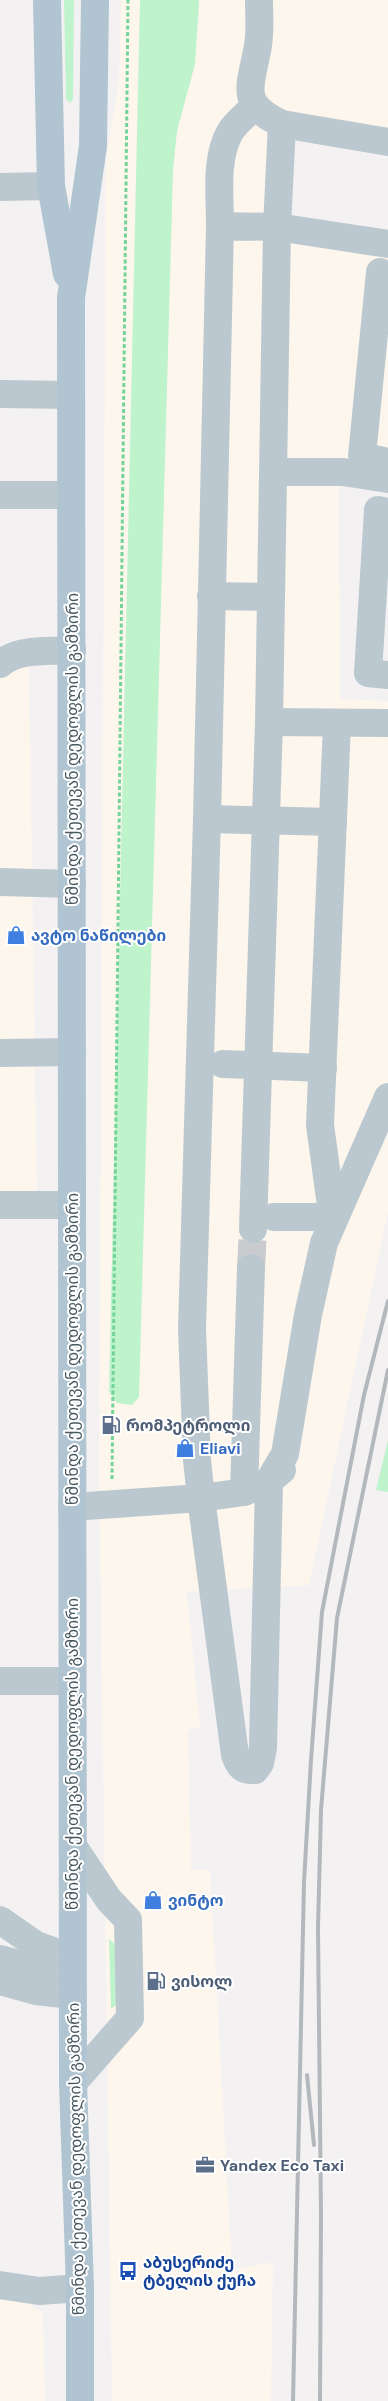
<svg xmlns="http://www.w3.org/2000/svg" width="388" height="2401" font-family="'DM Sans','Noto Sans Georgian',sans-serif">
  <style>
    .commercial { fill: #fdf6ec }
    .green { fill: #bff3cc }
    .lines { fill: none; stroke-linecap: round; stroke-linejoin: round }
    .minor-tunnel { stroke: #c9cbce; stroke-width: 28; stroke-dasharray: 28 14; stroke-linecap: butt }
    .path { stroke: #74d397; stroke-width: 3; stroke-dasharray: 4 2.5; stroke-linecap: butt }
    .minor { stroke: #bcc8cf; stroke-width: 28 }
    .major { stroke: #b0c5d1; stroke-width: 28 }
    .rail { stroke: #b3b8bc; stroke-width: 4 }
    .labels { text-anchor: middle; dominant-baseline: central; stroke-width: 4; stroke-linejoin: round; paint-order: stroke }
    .street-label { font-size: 16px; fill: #485860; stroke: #fff }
    .shop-label { font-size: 16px; font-weight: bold; fill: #366cbe; stroke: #fff; text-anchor: start }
    .service-label { font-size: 16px; font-weight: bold; fill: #4e5e75; stroke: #fff; text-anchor: start }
    .transit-label { font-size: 16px; font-weight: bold; fill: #164399; stroke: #fff; text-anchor: start }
  </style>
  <rect width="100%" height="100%" fill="#f4f1f2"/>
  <g class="commercial">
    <path d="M 121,0 L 140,0 L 109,1392 L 118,1403 L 139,1397 L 173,170 L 177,131 L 195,64 L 199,0 L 388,0 L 388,156 L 292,140 L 287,218 L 388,234 L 388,491 L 339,482 L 340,699 L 388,701 L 388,1212 L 309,1585 L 187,1592 L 200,1728 L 188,1730 L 191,1870 L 210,1870 L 232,2270 L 273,2262 L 271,2401 L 112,2401 L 99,1467 L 106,156 L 119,82 Z"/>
    <path d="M 29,667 L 37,1201 L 0,1202 L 0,668 Z"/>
    <path d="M 0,2294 L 16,2296 L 43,2313 L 45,2401 L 0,2401 Z"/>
  </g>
  <g class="green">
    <path d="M 64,0 L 74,0 L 73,99 L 70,103 L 66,99 Z"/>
    <path d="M 140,0 L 199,0 L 199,3 L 195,64 L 177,131 L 173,170 L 139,1397 L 132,1405 L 117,1403 L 109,1392 Z"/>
    <path d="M 388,1440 L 388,1492 L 376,1490 Z"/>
    <path d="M 109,1939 L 120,1949 L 123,1999 L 111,2009 Z"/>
  </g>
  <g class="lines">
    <path class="minor-tunnel" d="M 251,1268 L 253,1229"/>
    <path class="path" d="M 112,1479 L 128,0"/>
    <g class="minor">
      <path d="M 259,0 C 259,16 261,35 257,51 C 250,88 239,104 282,124 L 388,142"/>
      <path d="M 282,124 L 277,227 L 388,244"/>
      <path d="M 0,187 L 51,186"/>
      <path d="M 220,226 C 220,196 215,158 230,132 C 236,122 247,114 255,106"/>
      <path d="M 380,272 L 362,456 L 388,462"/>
      <path d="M 0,394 L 71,395"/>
      <path d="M 274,472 L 343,472 L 388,479"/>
      <path d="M 0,495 L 71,495"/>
      <path d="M 388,512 L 378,510 L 368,673 L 388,675"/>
      <path d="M 211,596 L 271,597"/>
      <path d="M 0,664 C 18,648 48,652 72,650"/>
      <path d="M 269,722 L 388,723"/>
      <path d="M 207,819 L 333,822"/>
      <path d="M 0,882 L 72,884"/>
      <path d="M 0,1053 L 72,1052"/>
      <path d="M 223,1064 L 323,1068"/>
      <path d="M 0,1205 L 72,1205"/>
      <path d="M 274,1217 L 332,1217"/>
      <path d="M 333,1220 L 320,1125 L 337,723"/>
      <path d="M 253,1229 L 269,722 L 277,227 L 220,226 L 207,819 L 192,1329 L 197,1460 L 201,1498 L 235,1755 C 239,1766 242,1771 255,1770 L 260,1763 L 263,1748 L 269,1481 L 285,1454 L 308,1315 L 324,1243 L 388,1097"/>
      <path d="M 244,1492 L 251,1268"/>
      <path d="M 72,1507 L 201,1498 L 244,1492 L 269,1481 L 282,1470"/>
      <path d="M 0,1681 L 72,1681"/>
      <path d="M 0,1920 L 36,1945 L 72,1958"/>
      <path d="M 0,1959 L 36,1969 L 72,1973"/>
      <path d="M 0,1981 L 36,1991 L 72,1995"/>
      <path d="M 73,2083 L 130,2018 L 128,1920 L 109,1900 L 73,1846"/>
      <path d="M 0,2285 L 39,2291 L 80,2288"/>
    </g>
    <g class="major">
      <path d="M 47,0 L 51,186 L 67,274"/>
      <path d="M 80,2401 L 80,2288 L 73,2083 L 71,298 L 93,146 L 95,0"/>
    </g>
    <g class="rail">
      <path d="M 307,2075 L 314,2145"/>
      <path d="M 293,2401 L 304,1882 L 311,1760 L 322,1612 L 364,1395 L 388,1301"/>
      <path d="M 320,2401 L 321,2215 L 318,1927 L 321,1810 L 337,1618 L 388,1370"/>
    </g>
  </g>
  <defs>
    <g id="shop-bare" transform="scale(1.5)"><path d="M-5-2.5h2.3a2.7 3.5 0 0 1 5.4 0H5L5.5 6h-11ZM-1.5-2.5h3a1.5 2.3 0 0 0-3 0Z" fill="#3f7fe0" stroke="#fff" stroke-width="2.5" paint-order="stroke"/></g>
    <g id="fuel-bare" transform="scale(1.5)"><path d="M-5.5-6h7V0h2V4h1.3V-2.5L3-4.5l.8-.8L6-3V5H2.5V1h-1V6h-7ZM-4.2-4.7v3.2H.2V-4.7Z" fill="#5c6f8a" stroke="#fff" stroke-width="2.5" paint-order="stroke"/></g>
    <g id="office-bare" transform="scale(1.5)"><path d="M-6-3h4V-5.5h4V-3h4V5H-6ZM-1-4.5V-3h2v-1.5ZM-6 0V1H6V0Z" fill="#5c6f8a" stroke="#fff" stroke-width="2.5" paint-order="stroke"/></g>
    <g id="bus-bare" transform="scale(1.5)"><path d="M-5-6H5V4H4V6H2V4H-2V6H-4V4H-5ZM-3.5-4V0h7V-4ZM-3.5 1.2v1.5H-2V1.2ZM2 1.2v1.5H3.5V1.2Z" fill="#1a4fb4" stroke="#fff" stroke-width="2.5" paint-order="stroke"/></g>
  </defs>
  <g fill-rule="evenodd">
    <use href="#shop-bare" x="16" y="935"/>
    <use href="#fuel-bare" x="111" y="1425"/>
    <use href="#shop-bare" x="185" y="1448"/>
    <use href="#shop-bare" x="153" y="1900"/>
    <use href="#fuel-bare" x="156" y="1981"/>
    <use href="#office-bare" x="205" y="2165"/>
    <use href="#bus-bare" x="128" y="2271"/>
  </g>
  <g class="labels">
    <g class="street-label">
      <text transform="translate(72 749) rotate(-90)">წმინდა ქეთევან დედოფლის გამზირი</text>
      <text transform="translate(72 1349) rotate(-90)">წმინდა ქეთევან დედოფლის გამზირი</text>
      <text transform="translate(72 1754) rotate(-90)">წმინდა ქეთევან დედოფლის გამზირი</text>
      <text transform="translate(76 2159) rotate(-91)">წმინდა ქეთევან დედოფლის გამზირი</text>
    </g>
    <g class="shop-label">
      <text x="31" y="935">ავტო ნაწილები</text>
      <text x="200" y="1448">Eliavi</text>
      <text x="168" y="1900">ვინტო</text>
    </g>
    <g class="service-label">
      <text x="126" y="1425">რომპეტროლი</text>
      <text x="171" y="1981">ვისოლ</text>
      <text x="220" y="2165">Yandex Eco Taxi</text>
    </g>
    <g class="transit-label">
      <text x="143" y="2262">აბუსერიძე<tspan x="143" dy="18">ტბელის ქუჩა</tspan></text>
    </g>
  </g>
</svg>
